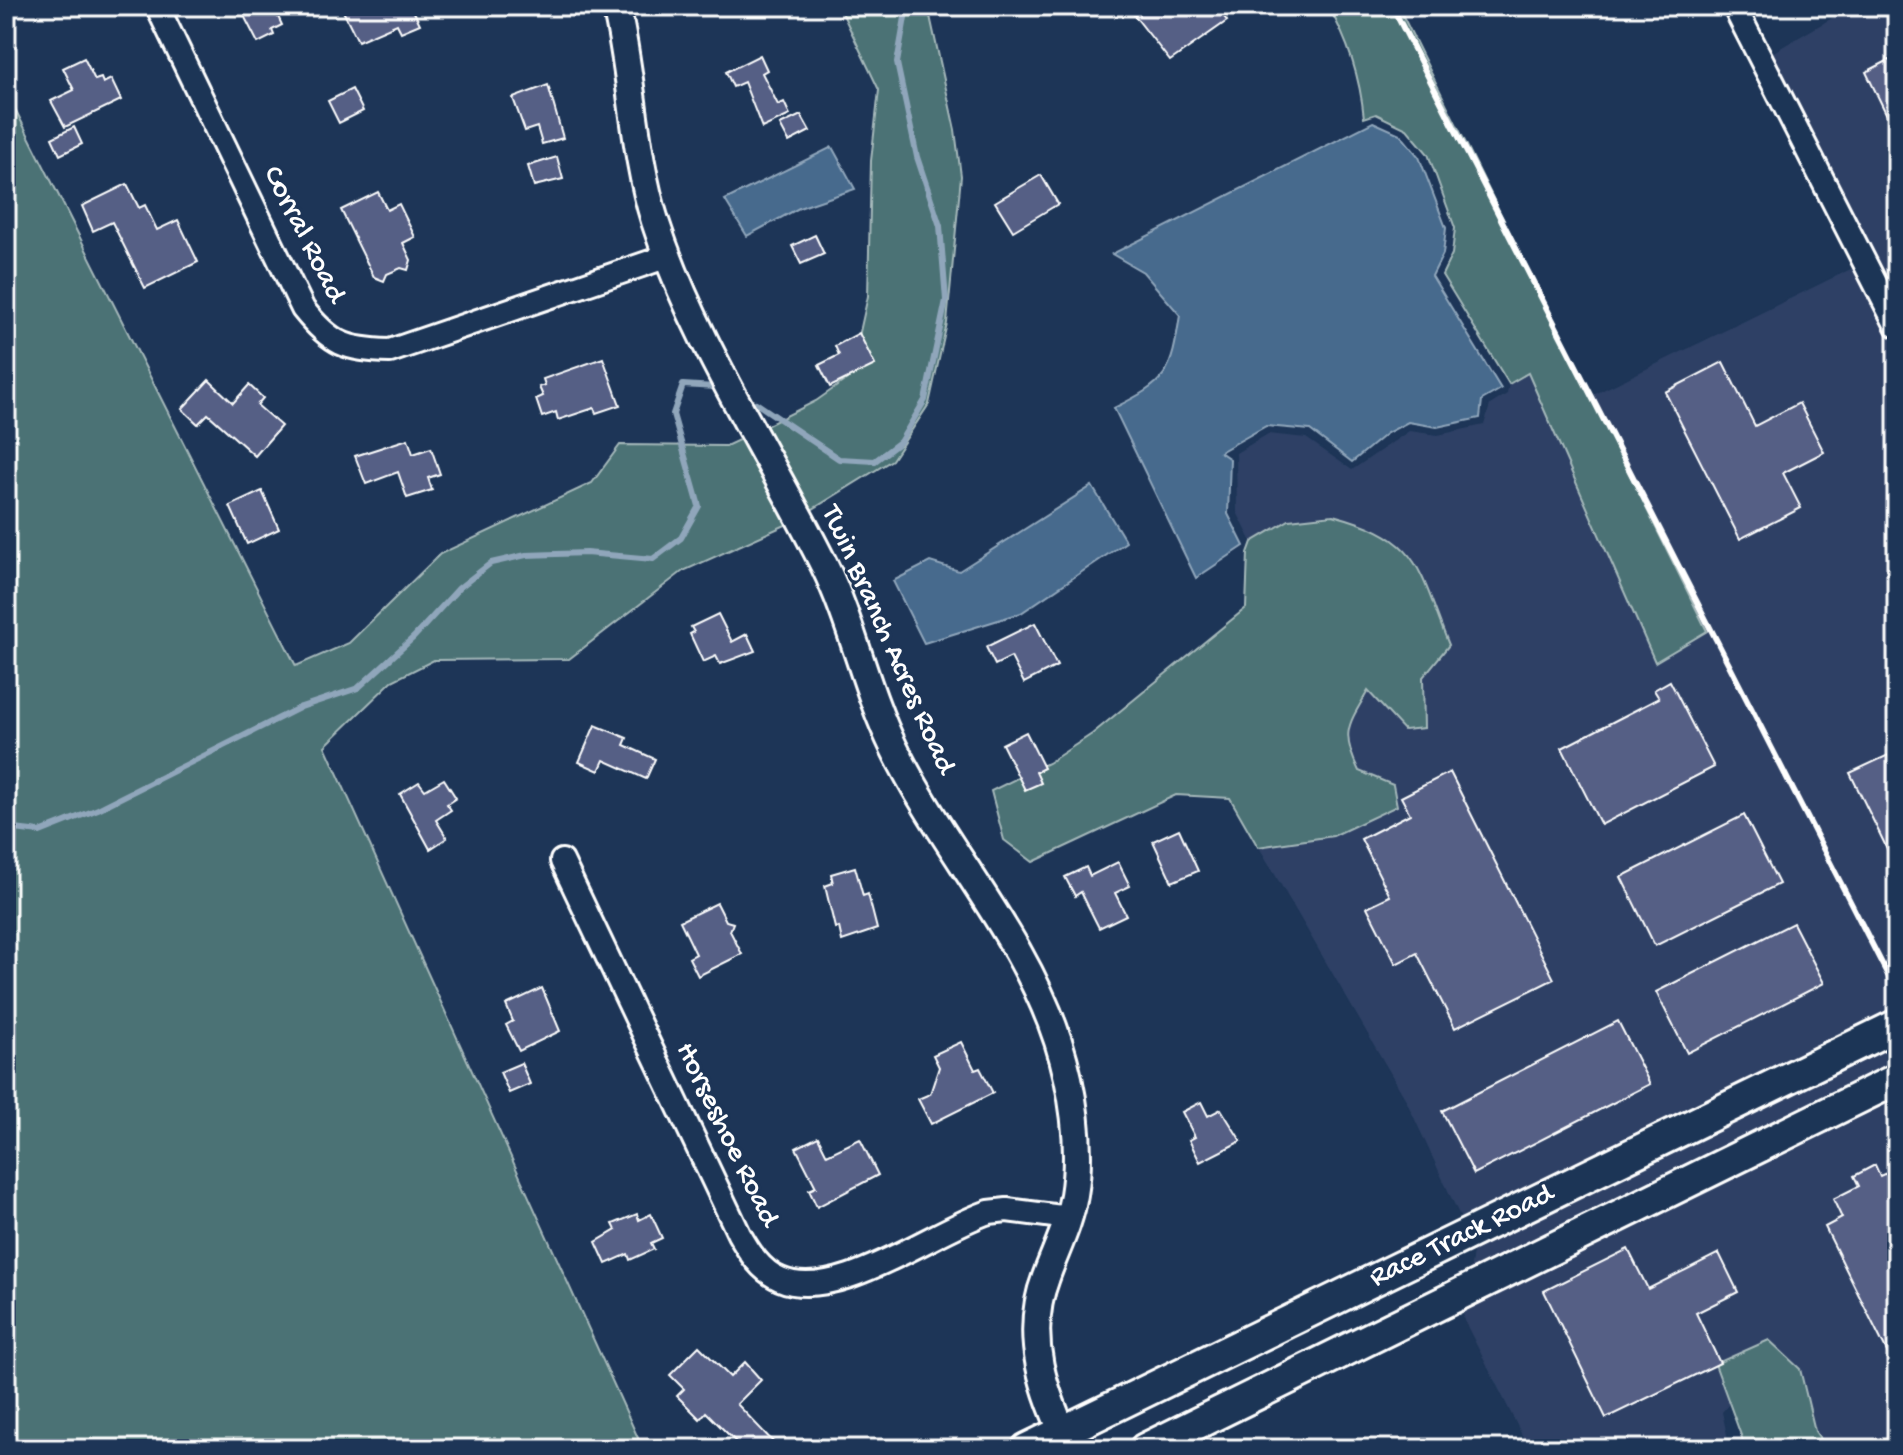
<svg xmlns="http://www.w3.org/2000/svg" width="1903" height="1455" font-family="'Gochi Hand',sans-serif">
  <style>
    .built { fill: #2e4165 }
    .green { fill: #4b7275; stroke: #a5b8ba; stroke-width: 2 }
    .water { fill: #466a8d; stroke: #90a6bb; stroke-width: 2 }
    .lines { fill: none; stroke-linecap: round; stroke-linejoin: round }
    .stream { stroke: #90a6bb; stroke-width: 6 }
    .building { fill: #555e85; stroke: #fff; stroke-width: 2 }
    .minor-casing { stroke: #fff; stroke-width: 28 }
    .tertiary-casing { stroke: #fff; stroke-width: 32 }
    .secondary-casing { stroke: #fff; stroke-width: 36 }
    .minor { stroke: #1d3557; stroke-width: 22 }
    .tertiary { stroke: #1d3557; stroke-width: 26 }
    .secondary { stroke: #1d3557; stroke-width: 30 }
    .rail { stroke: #fff; stroke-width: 6 }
    .labels { text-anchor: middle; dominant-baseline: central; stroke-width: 6; stroke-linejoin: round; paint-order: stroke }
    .street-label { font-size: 30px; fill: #fff; stroke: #1d3557 }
  </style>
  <rect width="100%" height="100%" fill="#1d3557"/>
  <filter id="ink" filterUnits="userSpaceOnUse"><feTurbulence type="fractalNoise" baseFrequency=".0125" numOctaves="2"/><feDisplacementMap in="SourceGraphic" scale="16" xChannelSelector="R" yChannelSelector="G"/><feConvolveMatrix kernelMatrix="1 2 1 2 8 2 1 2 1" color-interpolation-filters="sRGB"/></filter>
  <g filter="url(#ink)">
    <g class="built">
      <path d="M 1853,6 L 1897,6 L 1897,302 L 1770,54 Z"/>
      <path d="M 1855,267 L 1897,349 L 1897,1014 L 1464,1225 L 1405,1098 L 1259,847 L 1333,836 L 1397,806 L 1393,785 L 1359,771 L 1349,752 L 1346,728 L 1368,691 L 1403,730 L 1424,728 L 1423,677 L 1289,520 L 1252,542 L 1237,512 L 1236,453 L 1268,434 L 1306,438 L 1352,470 L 1409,431 L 1438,435 L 1484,425 L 1490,405 L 1507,394 L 1509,384 L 1528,372 L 1656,661 L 1707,631 L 1591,396 Z"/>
      <path d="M 1897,1035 L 1897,1068 L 1469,1279 L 1474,1246 Z"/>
      <path d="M 1897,1098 L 1897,1449 L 1827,1449 L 1815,1431 L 1800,1369 L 1715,1364 L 1729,1404 L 1722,1412 L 1730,1449 L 1529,1449 L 1463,1318 L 1464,1308 Z"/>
    </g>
    <g class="green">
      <path d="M 839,6 L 934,6 L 930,16 L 955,130 L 961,176 L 947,323 L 929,404 L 892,460 L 808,512 L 764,427 L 816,401 L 850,377 L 868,296 L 871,161 L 879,90 Z"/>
      <path d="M 1328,6 L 1398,6 L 1707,631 L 1655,662 L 1528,373 L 1509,384 L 1442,275 L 1452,254 L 1455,228 L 1428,154 L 1407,129 L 1376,114 L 1364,118 C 1360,77 1349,42 1328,6 Z"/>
      <path d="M 6,91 L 296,666 L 349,643 L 440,554 L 592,483 L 620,445 L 726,446 L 745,437 L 790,523 L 683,571 L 569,659 L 434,660 L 392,681 L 325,746 L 643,1449 L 6,1449 Z"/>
      <path d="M 1333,515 C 1422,539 1417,567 1449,645 L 1423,677 L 1424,728 L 1404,730 L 1368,691 C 1348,725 1340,733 1359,771 L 1393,785 L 1397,806 L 1333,836 L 1258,847 L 1230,798 L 1176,795 L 1033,862 L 1004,840 L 991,791 L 1048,763 L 1092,734 L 1246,608 L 1248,553 L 1252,542 L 1289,520 Z"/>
      <path d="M 1769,1340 L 1800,1369 L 1815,1431 L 1827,1449 L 1746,1449 L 1715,1364 Z"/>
    </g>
    <g class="water">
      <path d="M 1373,122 L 1400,134 L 1419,157 L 1446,228 L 1443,254 L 1432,276 L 1501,389 L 1482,400 L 1480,418 L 1437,427 L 1408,422 L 1387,433 L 1352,462 L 1310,430 L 1266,426 L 1220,452 L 1230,459 L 1228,514 L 1244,546 L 1196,578 L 1114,408 C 1168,381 1171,375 1180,315 L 1143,272 L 1112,254 Z"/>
      <path d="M 832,147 L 855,189 L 799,208 L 747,236 L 725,200 Z"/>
      <path d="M 1092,486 L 1126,542 L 1021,613 L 924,643 L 893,581 L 930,562 L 959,571 Z"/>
    </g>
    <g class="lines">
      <g class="stream">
        <path d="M 756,403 L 839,459 L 875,461 L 900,442 L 925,400 L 946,300 L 940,226 L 917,157 L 897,63 L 907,6"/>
        <path d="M 6,828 L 40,832 L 98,809 L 301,707 L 358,688 L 414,637 L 459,588 L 491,563 L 526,555 L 586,553 L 653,559 L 681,538 L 699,506 L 673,414 L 683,385 L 715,387"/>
      </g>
    </g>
    <g class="building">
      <path d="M 239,6 L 273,6 L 282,25 L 272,30 L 274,35 L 258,43 Z"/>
      <path d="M 353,6 L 411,6 L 420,24 L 401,32 L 397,24 L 358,41 L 343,11 Z"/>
      <path d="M 1127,6 L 1217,6 L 1227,21 L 1170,61 Z"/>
      <path d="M 760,55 L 767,70 L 762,73 L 778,105 L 784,102 L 790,115 L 762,128 L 744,82 L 733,87 L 726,72 Z"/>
      <path d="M 1897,56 L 1897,136 L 1866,72 Z"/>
      <path d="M 84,58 L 95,80 L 101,78 L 103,83 L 111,79 L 121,100 L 65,127 L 51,101 L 74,90 L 63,68 Z"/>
      <path d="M 548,85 L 563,138 L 542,144 L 537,127 L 525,131 L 513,98 Z"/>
      <path d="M 352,89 L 363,111 L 339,123 L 328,101 Z"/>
      <path d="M 801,115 L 810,131 L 789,142 L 780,125 Z"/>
      <path d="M 74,127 L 82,144 L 60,155 L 52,138 Z"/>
      <path d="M 557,157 L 563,179 L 534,186 L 528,166 Z"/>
      <path d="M 1041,175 L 1058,204 L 1013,231 L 995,202 Z"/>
      <path d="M 127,184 L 139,208 L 145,205 L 157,230 L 178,220 L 198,262 L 145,288 L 112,222 L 93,231 L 82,206 Z"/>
      <path d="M 378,192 L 387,210 L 399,204 L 415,237 L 403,243 L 411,260 L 408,270 L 401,268 L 387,274 L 384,281 L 374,277 L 341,210 Z"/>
      <path d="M 815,235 L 824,254 L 801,264 L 792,246 Z"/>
      <path d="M 859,333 L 875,365 L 830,387 L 819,365 L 839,355 L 835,346 Z"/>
      <path d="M 603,358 L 620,405 L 596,413 L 594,408 L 558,420 L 556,412 L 542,417 L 536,399 L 543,396 L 539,387 L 545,385 L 543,379 Z"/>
      <path d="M 1723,362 L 1755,426 L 1799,403 L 1824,452 L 1783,473 L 1801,508 L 1740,539 L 1665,392 Z"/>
      <path d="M 209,380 L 233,403 L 249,385 L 263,398 L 257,405 L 281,426 L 255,456 L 208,414 L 198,424 L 182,409 Z"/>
      <path d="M 408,439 L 413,454 L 431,448 L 440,474 L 428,478 L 432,490 L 407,498 L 398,472 L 366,484 L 355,456 Z"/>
      <path d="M 262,491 L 279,529 L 247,544 L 230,506 Z"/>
      <path d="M 718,614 L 732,642 L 747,634 L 755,651 L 720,664 L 716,656 L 703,662 L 690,634 L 694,632 L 691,627 Z"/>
      <path d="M 1035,623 L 1057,666 L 1024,683 L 1011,657 L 995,665 L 986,647 Z"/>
      <path d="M 1670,681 L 1714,767 L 1601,825 L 1562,748 L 1659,698 L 1654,690 Z"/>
      <path d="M 595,725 L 627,738 L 624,745 L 655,759 L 646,779 L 604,760 L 599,771 L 579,762 Z"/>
      <path d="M 1026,732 L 1044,768 L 1036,772 L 1041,783 L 1025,790 L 1002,744 Z"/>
      <path d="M 1897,751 L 1897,869 L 1850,773 Z"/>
      <path d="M 1450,772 L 1554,979 L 1455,1028 L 1417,953 L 1396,964 L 1367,907 L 1390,896 L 1361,839 L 1410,814 L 1401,797 Z"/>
      <path d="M 444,779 L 456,798 L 447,804 L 451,810 L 436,820 L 447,838 L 430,849 L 400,794 L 419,782 L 425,790 Z"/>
      <path d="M 1744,815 L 1779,884 L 1655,946 L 1621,877 Z"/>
      <path d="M 1179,829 L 1198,871 L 1172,882 L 1153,841 Z"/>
      <path d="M 1118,862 L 1130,886 L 1115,893 L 1126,915 L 1099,928 L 1081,892 L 1075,896 L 1065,877 L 1086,867 L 1090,876 Z"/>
      <path d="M 855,867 L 863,896 L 868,894 L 877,929 L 842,941 L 839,927 L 835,928 L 825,886 L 833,883 L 831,874 Z"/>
      <path d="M 717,903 L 726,921 L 733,923 L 730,931 L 742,954 L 698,976 L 689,958 L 696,954 L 680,921 Z"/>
      <path d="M 1793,923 L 1824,983 L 1687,1053 L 1656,992 Z"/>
      <path d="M 542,988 L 560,1031 L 519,1051 L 506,1025 L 513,1021 L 506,1005 Z"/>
      <path d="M 1618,1021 L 1650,1084 L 1474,1174 L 1442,1111 Z"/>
      <path d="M 961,1042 L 975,1070 L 980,1068 L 993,1093 L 931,1124 L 918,1099 L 930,1094 L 939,1067 L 933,1055 Z"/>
      <path d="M 521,1063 L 530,1084 L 509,1093 L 500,1072 Z"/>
      <path d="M 1201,1102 L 1208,1116 L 1221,1109 L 1241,1141 L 1200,1162 L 1189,1140 L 1195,1137 L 1182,1112 Z"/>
      <path d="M 818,1137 L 827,1155 L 860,1139 L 878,1175 L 817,1207 L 809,1190 L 816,1187 L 796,1148 Z"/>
      <path d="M 1875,1165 L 1880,1176 L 1897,1168 L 1897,1372 L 1825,1227 L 1842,1218 L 1833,1199 L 1859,1186 L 1854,1176 Z"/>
      <path d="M 637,1214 L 639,1220 L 651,1214 L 662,1238 L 651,1243 L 654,1249 L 630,1260 L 628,1254 L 606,1264 L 596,1242 L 616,1230 L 613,1224 Z"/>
      <path d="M 1628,1249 L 1648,1289 L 1719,1253 L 1738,1292 L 1696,1313 L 1720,1363 L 1606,1418 L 1544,1291 Z"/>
      <path d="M 699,1346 L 730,1377 L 745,1362 L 761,1380 L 737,1404 L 780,1449 L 743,1449 L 706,1412 L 700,1419 L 677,1396 L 684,1389 L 670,1375 Z"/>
    </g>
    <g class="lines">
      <g class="minor-casing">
        <g id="minor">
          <path d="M 157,6 L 303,309 C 331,344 346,350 390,351 L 668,256"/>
          <path d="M 1734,6 L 1897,326"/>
          <path d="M 562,861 L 739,1234 C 749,1252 761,1271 780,1279 C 837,1304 933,1230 989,1212 L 1007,1210 L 1069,1218"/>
        </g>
      </g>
      <g class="tertiary-casing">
        <path id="tertiary" d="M 616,6 C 633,77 633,151 655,221 C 694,342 768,452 824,565 C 853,624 865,689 894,748 C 943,849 1023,933 1058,1041 C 1073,1088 1082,1146 1074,1195 C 1069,1225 1056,1249 1046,1277 C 1023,1337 1044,1395 1071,1449"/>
      </g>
      <g class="secondary-casing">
        <g id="secondary">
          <path d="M 1027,1449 L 1897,1025"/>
          <path d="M 1145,1449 L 1897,1079"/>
        </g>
      </g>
      <use href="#minor" class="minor"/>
      <use href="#tertiary" class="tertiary"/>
      <use href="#secondary" class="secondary"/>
      <path class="rail" d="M 1392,6 L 1897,993"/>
    </g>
  </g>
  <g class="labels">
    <g class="street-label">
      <text transform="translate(303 235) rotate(63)">Corral Road</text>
      <text transform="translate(887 640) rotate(66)">Twin Branch Acres Road</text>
      <text transform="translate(726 1135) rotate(64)">Horseshoe Road</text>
      <text transform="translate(1462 1237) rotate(-26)">Race Track Road</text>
    </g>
  </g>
  <rect width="1903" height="1455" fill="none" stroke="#1d3557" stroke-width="32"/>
  <rect x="16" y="16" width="1871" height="1423" fill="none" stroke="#fff" stroke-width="3" filter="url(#ink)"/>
</svg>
